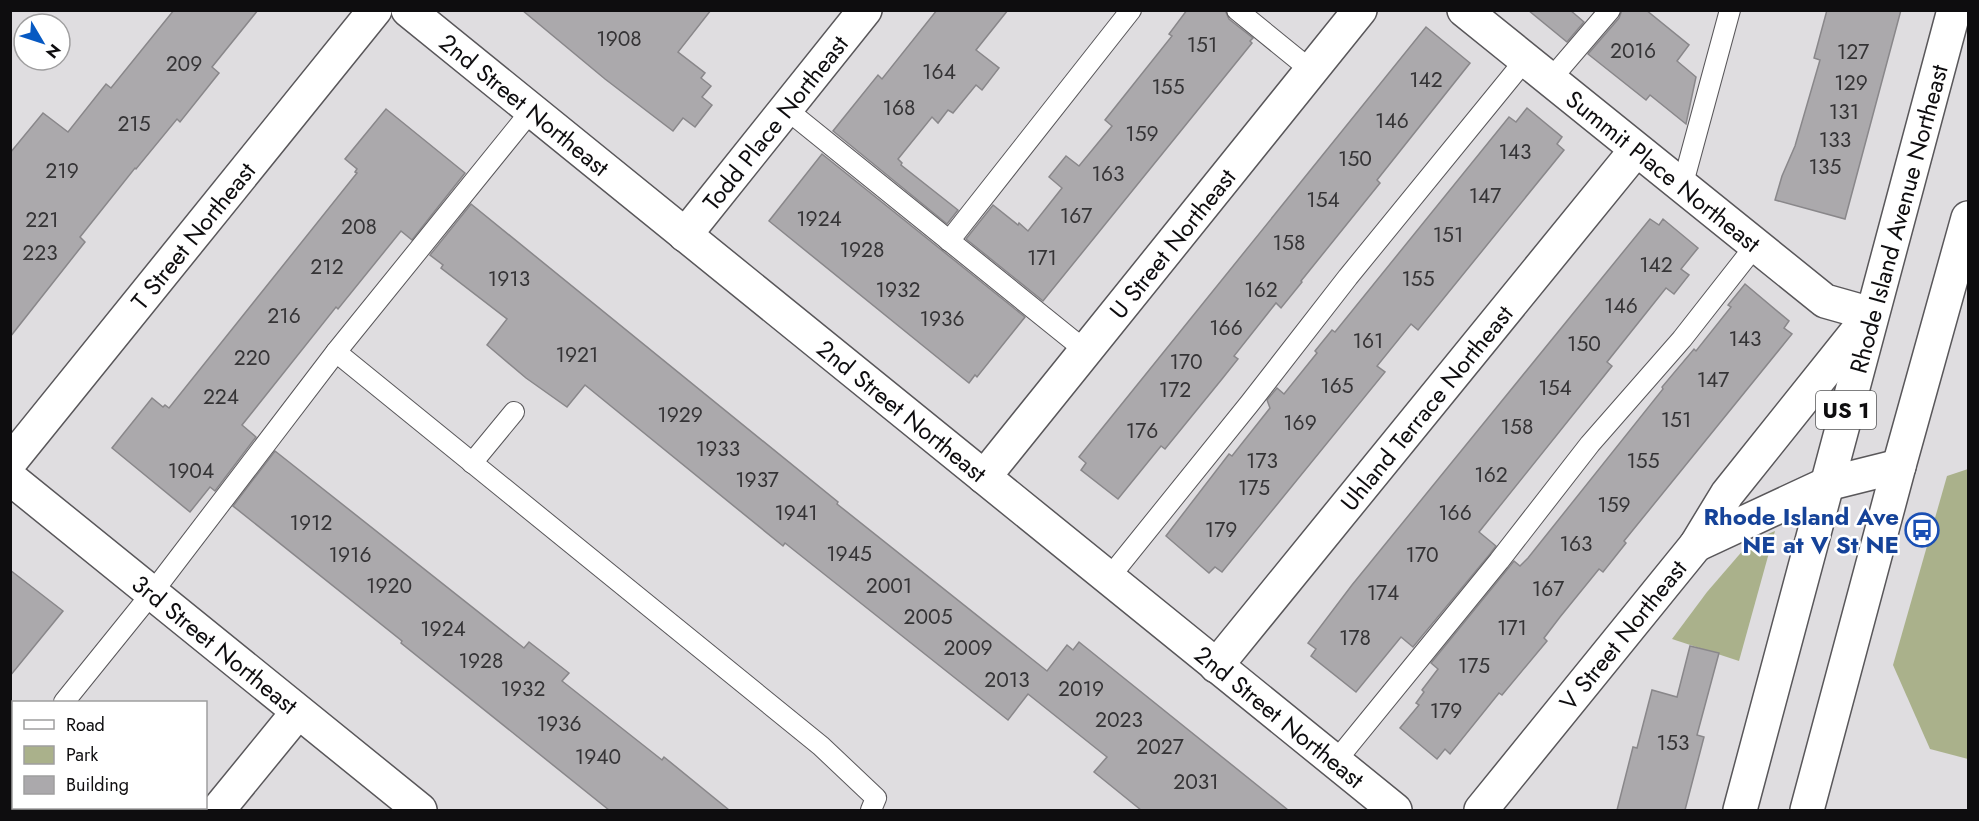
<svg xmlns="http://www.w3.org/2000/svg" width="1979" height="821" font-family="Jost,sans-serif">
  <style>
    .green { fill: #aab18b }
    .building { fill: #aba9ac; stroke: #89878a; stroke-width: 1.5 }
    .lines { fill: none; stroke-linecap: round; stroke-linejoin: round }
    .lane-casing { stroke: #59575a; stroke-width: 22 }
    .street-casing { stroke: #59575a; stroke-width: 36 }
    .secondary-casing { stroke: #59575a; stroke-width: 36 }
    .primary-casing { stroke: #59575a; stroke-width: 36 }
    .lane { stroke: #fff; stroke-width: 20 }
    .street { stroke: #fff; stroke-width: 33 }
    .secondary { stroke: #fff; stroke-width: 33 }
    .primary { stroke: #fff; stroke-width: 33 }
    .labels { text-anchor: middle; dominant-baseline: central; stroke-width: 5; stroke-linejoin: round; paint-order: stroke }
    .number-label { font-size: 21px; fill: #353436 }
    .shield { fill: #fff; stroke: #565657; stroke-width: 1.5 }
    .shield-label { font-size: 22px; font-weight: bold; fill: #0e0d0f }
    .street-label { font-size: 24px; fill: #0e0d0f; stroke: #fff }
    .transit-label { font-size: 24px; font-weight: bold; fill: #164399; stroke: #fff; text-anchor: end }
  </style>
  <rect width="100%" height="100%" fill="#dfdde0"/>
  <g class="green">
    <path d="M 1968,469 L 1968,759 L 1930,749 L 1893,665 L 1947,476 Z"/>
    <path d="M 1775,531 L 1739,661 L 1672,639 L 1707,592 L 1751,541 Z"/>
  </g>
  <g class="building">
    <path d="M 174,10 L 258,10 L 212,67 L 219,73 L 180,122 L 177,119 L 136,169 L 135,168 L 80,237 L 85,242 L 10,337 L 10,153 L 43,113 L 68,132 L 106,84 L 111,88 Z"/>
    <path d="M 522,10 L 711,10 L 678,52 L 705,73 L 701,78 L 711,86 L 702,97 L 712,105 L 695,127 L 683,118 L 673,131 L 605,79 Z"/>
    <path d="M 937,10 L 1008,10 L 976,50 L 999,68 L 982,90 L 976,85 L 953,113 L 948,110 L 938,123 L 932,117 L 898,159 L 902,163 L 901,165 L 958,210 L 947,224 L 833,131 L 878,75 L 882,79 Z"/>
    <path d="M 1187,10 L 1225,10 L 1229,19 L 1253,38 L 1250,41 L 1252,43 L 1043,301 L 966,239 L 993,205 L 1018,225 L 1019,223 L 1028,231 L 1062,188 L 1049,177 L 1066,156 L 1079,166 L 1112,126 L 1105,120 L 1172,36 L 1169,34 Z"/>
    <path d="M 1528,10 L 1570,10 L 1584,22 L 1567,42 Z"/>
    <path d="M 1622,10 L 1646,10 L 1689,45 L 1677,61 L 1696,77 L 1686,124 L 1650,95 L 1646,100 L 1588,54 L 1619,18 Z"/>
    <path d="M 1827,10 L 1901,10 L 1845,219 L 1775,200 L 1782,176 L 1795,146 L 1820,60 L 1814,58 Z"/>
    <path d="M 1426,27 L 1470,63 L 1377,180 L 1380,183 L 1301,281 L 1302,282 L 1281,308 L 1276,303 L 1234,356 L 1238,359 L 1222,379 L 1165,449 L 1161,446 L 1118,499 L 1081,470 L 1086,463 L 1079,457 Z"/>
    <path d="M 1527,108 L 1562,137 L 1557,144 L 1564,150 L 1418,330 L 1411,324 L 1377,366 L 1385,372 L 1222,572 L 1215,567 L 1209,573 L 1166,536 L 1229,454 L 1232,456 L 1270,408 L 1267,400 L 1277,388 L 1284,394 L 1317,353 L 1315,351 L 1332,330 L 1335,332 L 1509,117 L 1516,122 Z"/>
    <path d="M 386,109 L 465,173 L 412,240 L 401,231 L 338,309 L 336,307 L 242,425 L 256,437 L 215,491 L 210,487 L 190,512 L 112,448 L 152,398 L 163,407 L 165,405 L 169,408 L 357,173 L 355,172 L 357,169 L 345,159 Z"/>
    <path d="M 822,154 L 1025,317 L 977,377 L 975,375 L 969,383 L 769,221 Z"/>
    <path d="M 471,204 L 838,502 L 837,504 L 1047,671 L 1067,645 L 1073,650 L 1079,642 L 1288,810 L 1141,810 L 1094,772 L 1107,757 L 1028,694 L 1008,720 L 785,543 L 783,546 L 585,385 L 567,407 L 526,378 L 487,345 L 507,319 L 441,268 L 443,265 L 430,255 Z"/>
    <path d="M 1650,219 L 1659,225 L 1663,219 L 1698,248 L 1681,269 L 1689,275 L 1674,294 L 1666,288 L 1607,362 L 1612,366 L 1479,532 L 1496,546 L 1490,554 L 1413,647 L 1401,637 L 1356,692 L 1311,656 L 1316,649 L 1308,643 L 1352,585 Z"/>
    <path d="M 1745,284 L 1789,321 L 1784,328 L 1792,334 L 1624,541 L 1626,543 L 1603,572 L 1599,569 L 1560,617 L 1544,638 L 1547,641 L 1502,695 L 1499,693 L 1450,754 L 1445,749 L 1437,759 L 1400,728 L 1419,705 L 1416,703 L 1424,692 L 1422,690 L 1438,669 L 1431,663 L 1514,561 L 1520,566 L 1528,558 L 1663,389 L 1662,387 L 1694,349 L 1696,351 L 1731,307 L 1728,305 Z"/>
    <path d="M 275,451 L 524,648 L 529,642 L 569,673 L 562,681 L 662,760 L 664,757 L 729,810 L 609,810 L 401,643 L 402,641 L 233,506 Z"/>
    <path d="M 10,570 L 63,611 L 10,676 Z"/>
    <path d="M 1690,646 L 1719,653 L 1697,735 L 1704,737 L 1685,810 L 1617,810 L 1633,747 L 1637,748 L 1652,690 L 1677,697 Z"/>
  </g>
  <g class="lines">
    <g class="lane-casing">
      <g id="lane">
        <path d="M 1237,10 L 1312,71"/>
        <path d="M 1550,80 L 1610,10"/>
        <path d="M 786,109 L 1086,351"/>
        <path d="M 1682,187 L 1730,10"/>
        <path d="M 949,241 L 1131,10"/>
        <path d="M 336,352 L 821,746 L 876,798 L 871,810"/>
        <path d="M 472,463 L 514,412"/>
        <path d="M 1108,579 L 1250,403 L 1348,277 L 1525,60"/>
        <path d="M 64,702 L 152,593 L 336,352 L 531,111"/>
        <path d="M 1335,762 L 1499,561 L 1590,444 L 1682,339 L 1755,246"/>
        <path d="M 10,769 L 14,765"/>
      </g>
    </g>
    <g class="street-casing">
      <g id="street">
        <path id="s1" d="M 408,10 L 1395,810"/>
        <path id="s2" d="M 1464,10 L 1825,301 L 1871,314 L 1727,494 L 1696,545 L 1481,810"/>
        <path id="s3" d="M 685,235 L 865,10"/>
        <path id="s4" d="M 984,477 L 1360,10"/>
        <path id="s5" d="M 10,478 L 420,810"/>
        <path d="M 1696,545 L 1827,484 L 1899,466"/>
        <path id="s6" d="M 1216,666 L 1636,150"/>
        <path d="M 218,810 L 298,712"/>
      </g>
    </g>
    <g class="secondary-casing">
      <g id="secondary">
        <path id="s7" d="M 10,462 L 375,10"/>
      </g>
    </g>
    <g class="primary-casing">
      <g id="primary">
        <path id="s8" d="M 1740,810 L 1954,10"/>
        <path d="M 1807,810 L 1899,466 L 1968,218"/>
      </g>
    </g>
    <use href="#lane" class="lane"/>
    <use href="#street" class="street"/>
    <use href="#secondary" class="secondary"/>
    <use href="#primary" class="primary"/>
  </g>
  <defs>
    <g id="bus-ring" transform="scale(1.725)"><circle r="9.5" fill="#fff" stroke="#1a4fb4" stroke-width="1.5"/><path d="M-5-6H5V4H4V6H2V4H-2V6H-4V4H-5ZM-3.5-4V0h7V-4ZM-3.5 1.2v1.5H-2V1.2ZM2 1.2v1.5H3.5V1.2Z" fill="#1a4fb4"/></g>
  </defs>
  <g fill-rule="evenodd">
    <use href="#bus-ring" x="1922" y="530"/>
  </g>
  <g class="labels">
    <g class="number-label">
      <text x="619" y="39">1908</text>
      <text x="1202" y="45">151</text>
      <text x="1633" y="51">2016</text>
      <text x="1853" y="52">127</text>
      <text x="184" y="64">209</text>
      <text x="939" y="72">164</text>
      <text x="1426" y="80">142</text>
      <text x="1851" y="83">129</text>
      <text x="1168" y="87">155</text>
      <text x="899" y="108">168</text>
      <text x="1844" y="112">131</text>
      <text x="1392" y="121">146</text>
      <text x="134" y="124">215</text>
      <text x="1142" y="134">159</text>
      <text x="1835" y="140">133</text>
      <text x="1515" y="152">143</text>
      <text x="1355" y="159">150</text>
      <text x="1825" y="167">135</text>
      <text x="62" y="171">219</text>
      <text x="1108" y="174">163</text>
      <text x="1485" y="196">147</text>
      <text x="1323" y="200">154</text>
      <text x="1076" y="216">167</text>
      <text x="819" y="219">1924</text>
      <text x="42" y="220">221</text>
      <text x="359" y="227">208</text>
      <text x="1448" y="235">151</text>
      <text x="1289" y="243">158</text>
      <text x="862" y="250">1928</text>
      <text x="40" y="253">223</text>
      <text x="1042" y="258">171</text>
      <text x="1656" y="265">142</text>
      <text x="327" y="267">212</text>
      <text x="509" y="279">1913</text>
      <text x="1418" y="279">155</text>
      <text x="898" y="290">1932</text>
      <text x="1261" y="290">162</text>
      <text x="1621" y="306">146</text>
      <text x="284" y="316">216</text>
      <text x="942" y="319">1936</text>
      <text x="1226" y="328">166</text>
      <text x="1745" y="339">143</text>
      <text x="1368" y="341">161</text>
      <text x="1584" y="344">150</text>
      <text x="577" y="355">1921</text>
      <text x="252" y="358">220</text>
      <text x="1186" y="362">170</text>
      <text x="1713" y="380">147</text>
      <text x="1337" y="386">165</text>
      <text x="1555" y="388">154</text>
      <text x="1175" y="390">172</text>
      <text x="221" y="397">224</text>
      <text x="680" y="415">1929</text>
      <text x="1676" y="420">151</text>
      <text x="1300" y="423">169</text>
      <text x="1517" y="427">158</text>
      <text x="1142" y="431">176</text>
      <text x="718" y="449">1933</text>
      <text x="1262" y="461">173</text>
      <text x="1643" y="461">155</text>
      <text x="191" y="471">1904</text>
      <text x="1491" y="475">162</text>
      <text x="757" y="480">1937</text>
      <text x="1254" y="488">175</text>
      <text x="1614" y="505">159</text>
      <text x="796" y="513">1941</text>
      <text x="1455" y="513">166</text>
      <text x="311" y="523">1912</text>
      <text x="1221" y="530">179</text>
      <text x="1576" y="544">163</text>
      <text x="849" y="554">1945</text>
      <text x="350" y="555">1916</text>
      <text x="1422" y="555">170</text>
      <text x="389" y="586">1920</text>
      <text x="889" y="586">2001</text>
      <text x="1548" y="589">167</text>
      <text x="1383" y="593">174</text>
      <text x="928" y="617">2005</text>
      <text x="1512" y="628">171</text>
      <text x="443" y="629">1924</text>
      <text x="1355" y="638">178</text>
      <text x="968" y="648">2009</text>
      <text x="481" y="661">1928</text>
      <text x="1474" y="666">175</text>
      <text x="1007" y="680">2013</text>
      <text x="523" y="689">1932</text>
      <text x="1081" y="689">2019</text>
      <text x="1446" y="711">179</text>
      <text x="1119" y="720">2023</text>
      <text x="559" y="724">1936</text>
      <text x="1673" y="743">153</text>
      <text x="1160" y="747">2027</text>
      <text x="598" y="757">1940</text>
      <text x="1196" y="782">2031</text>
    </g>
    <rect class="shield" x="1816" y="391" width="60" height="38" rx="4.5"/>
    <g class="shield-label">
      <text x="1846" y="410">US 1</text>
    </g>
    <g class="street-label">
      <text stroke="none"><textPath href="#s1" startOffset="150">2nd Street Northeast</textPath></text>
      <text stroke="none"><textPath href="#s3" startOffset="144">Todd Place Northeast</textPath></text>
      <text stroke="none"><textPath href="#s2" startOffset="256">Summit Place Northeast</textPath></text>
      <text stroke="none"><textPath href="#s8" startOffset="612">Rhode Island Avenue Northeast</textPath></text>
      <text stroke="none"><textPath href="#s7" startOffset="291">T Street Northeast</textPath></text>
      <text stroke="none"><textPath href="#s4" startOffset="300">U Street Northeast</textPath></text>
      <text stroke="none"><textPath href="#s6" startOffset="333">Uhland Terrace Northeast</textPath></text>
      <text stroke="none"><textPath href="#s1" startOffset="636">2nd Street Northeast</textPath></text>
      <text transform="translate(1623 635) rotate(-51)">V Street Northeast</text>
      <text stroke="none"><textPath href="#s5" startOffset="264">3rd Street Northeast</textPath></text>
      <text stroke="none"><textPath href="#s1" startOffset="1122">2nd Street Northeast</textPath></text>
    </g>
    <g class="transit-label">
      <text x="1899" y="516">Rhode Island Ave<tspan x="1899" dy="28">NE at V St NE</tspan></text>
    </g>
  </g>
  <rect width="1979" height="821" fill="none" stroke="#0e0d0f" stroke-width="24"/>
  <rect x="12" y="701" width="195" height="108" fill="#ffffff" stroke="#9f9e9f" stroke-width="1.5"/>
  <rect x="24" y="720" width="30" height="9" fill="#ffffff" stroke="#9f9e9f" stroke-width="1.5"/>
  <text x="66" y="731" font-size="18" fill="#0e0d0f">Road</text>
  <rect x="24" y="746" width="30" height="18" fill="#aab18b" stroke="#9f9e9f" stroke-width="1.5"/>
  <text x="66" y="761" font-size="18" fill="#0e0d0f">Park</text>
  <rect x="24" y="776" width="30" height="18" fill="#aba9ac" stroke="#9f9e9f" stroke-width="1.5"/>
  <text x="66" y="791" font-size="18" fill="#0e0d0f">Building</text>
  <g transform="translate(42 42) rotate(129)"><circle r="28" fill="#ffffff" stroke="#9f9e9f" stroke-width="1.5"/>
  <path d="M0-4.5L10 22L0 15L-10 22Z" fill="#0759c2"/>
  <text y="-9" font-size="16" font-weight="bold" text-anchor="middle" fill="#0e0d0f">N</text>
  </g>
</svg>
